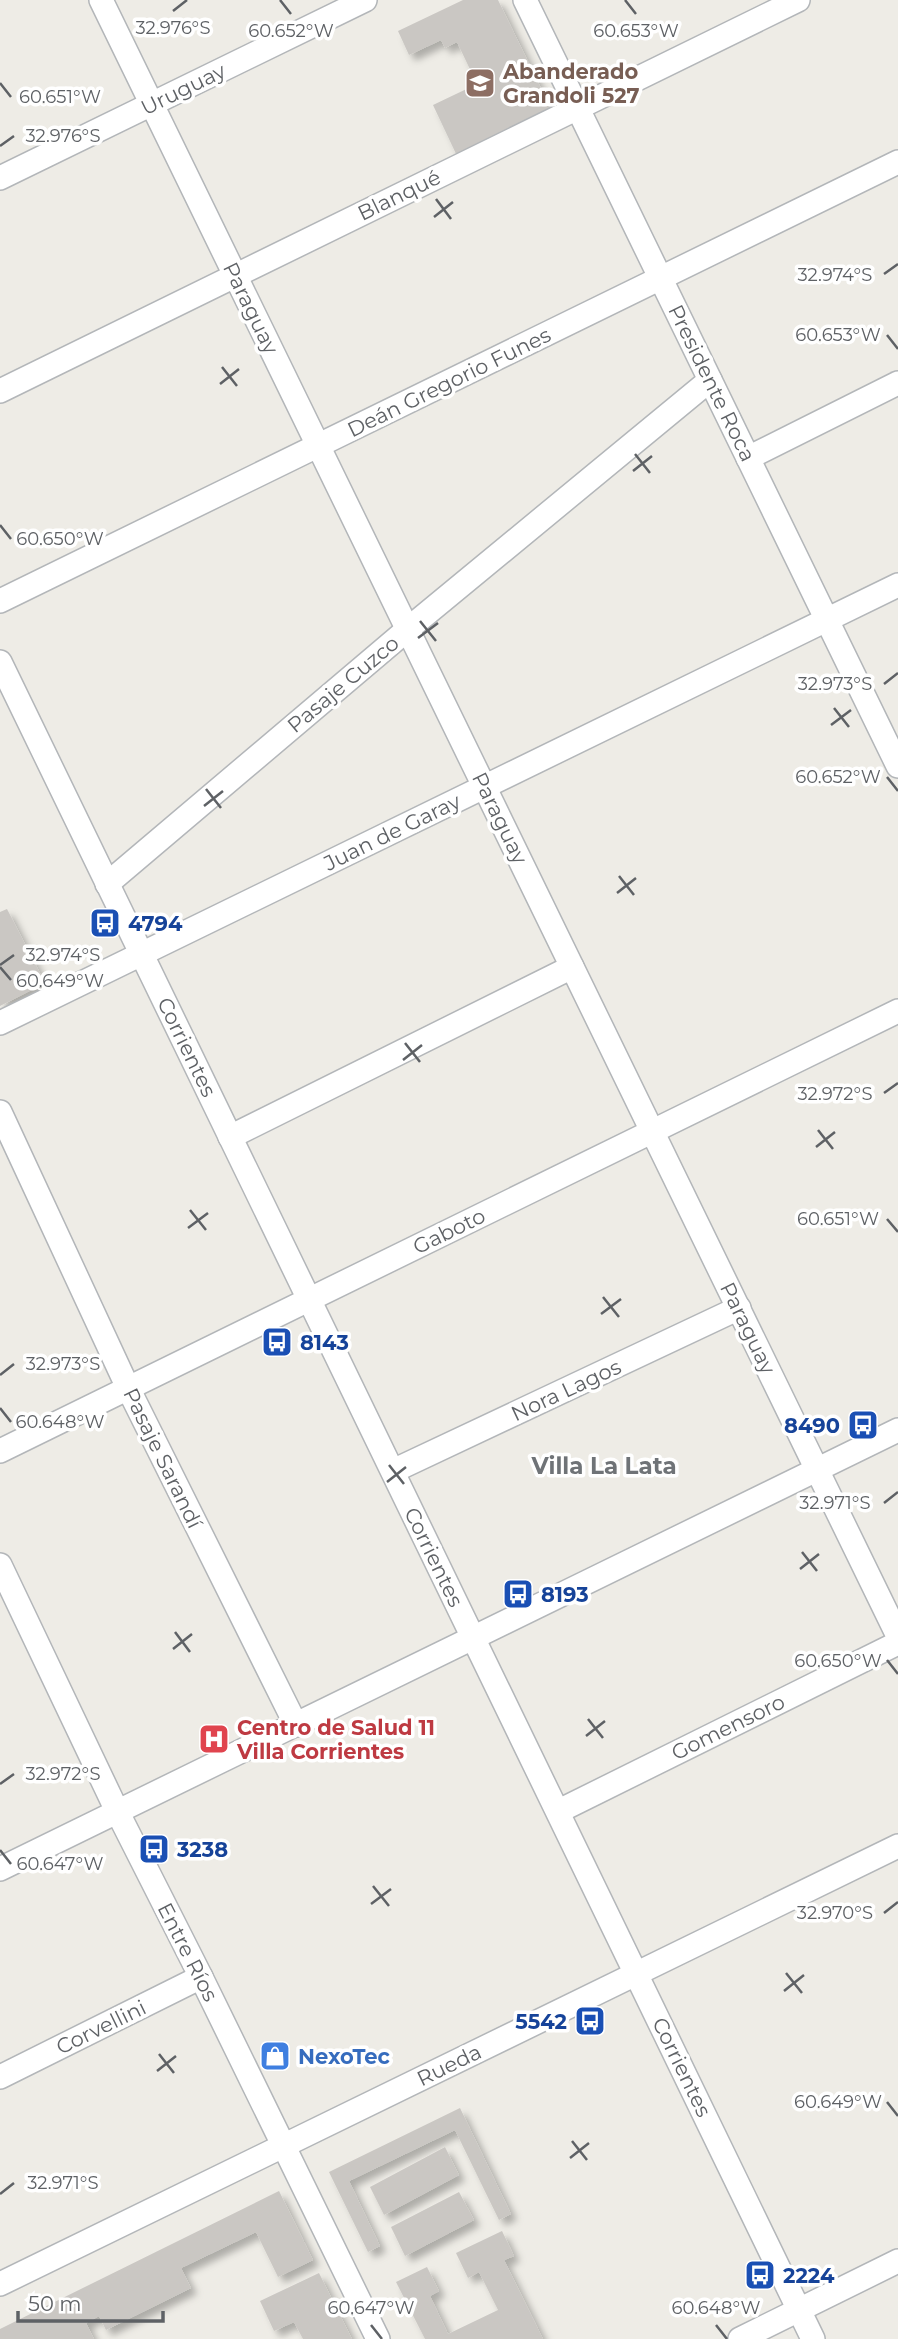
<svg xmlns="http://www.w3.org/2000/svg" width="898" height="2339" font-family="Montserrat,sans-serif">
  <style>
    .building { fill: #cac7c3; filter: url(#shadow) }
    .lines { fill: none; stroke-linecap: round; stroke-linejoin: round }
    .minor-casing { stroke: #b3b6b9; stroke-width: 26 }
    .minor { stroke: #fff; stroke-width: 23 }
    .ticks { fill: none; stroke: #5e6165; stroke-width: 2.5 }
    .labels { text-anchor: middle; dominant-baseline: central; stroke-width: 7; stroke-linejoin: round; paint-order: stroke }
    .education-label { font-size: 21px; font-weight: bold; fill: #785e54; stroke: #fff; text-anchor: start }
    .street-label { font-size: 21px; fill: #5e6165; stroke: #fff }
    .transit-label { font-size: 21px; font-weight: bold; fill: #164399; stroke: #fff; text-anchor: start }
    .health-label { font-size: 21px; font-weight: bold; fill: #be3a42; stroke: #fff; text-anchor: start }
    .shop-label { font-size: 21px; font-weight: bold; fill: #366cbe; stroke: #fff; text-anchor: start }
    .neighbourhood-label { font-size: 23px; font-weight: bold; fill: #6f7377; stroke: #fff }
    .ticks-label { font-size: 18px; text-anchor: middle; fill: #5e6165; stroke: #fff; stroke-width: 7; stroke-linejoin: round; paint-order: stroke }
  </style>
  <defs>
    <filter id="shadow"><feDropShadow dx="6" dy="6" stdDeviation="3.5" flood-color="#0004"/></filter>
  </defs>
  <rect width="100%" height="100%" fill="#eeece6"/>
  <g class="building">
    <path d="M 463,0 L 498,0 L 553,113 L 458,158 L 433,105 L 477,84 L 457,42 L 445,48 L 441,40 L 409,55 L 398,31 Z"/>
    <path d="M 7,909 L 45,983 L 0,1006 L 0,912 Z"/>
    <path d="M 460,2108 L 511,2214 L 499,2220 L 455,2130 L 349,2181 L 380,2246 L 368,2252 L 329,2172 Z"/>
    <path d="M 445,2147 L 459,2175 L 384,2215 L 370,2187 Z"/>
    <path d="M 279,2191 L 313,2260 L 278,2277 L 256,2232 L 181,2268 L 191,2288 L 106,2330 L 99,2316 L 86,2323 L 94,2339 L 0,2339 L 0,2329 Z"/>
    <path d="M 459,2192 L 474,2220 L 405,2256 L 391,2227 Z"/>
    <path d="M 502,2231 L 514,2256 L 504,2260 L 543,2339 L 425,2339 L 396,2282 L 427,2267 L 439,2291 L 430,2296 L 448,2334 L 498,2310 L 479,2272 L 468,2278 L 456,2253 Z"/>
    <path d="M 319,2273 L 352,2339 L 303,2339 L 294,2322 L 274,2331 L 260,2301 Z"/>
  </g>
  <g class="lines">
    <g class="minor-casing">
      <g id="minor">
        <path d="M 101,0 L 898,1636"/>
        <path d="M 525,0 L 898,766"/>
        <path d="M 0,178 L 365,0"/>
        <path d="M 0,391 L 798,0"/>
        <path d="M 748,458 L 898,383"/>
        <path d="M 0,601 L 898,162"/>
        <path d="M 0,662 L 813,2339"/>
        <path d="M 107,884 L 408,629 L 710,380"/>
        <path d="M 0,1023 L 898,585"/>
        <path d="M 0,1112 L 128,1388 L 296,1725"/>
        <path d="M 230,1137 L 572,967"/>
        <path d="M 0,1451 L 898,1011"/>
        <path d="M 393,1471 L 739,1308"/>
        <path d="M 0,1565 L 118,1813 L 201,1977 L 378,2339"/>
        <path d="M 559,1811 L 898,1643"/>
        <path d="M 0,1869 L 898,1430"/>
        <path d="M 0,2077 L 201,1977"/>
        <path d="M 0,2284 L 898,1846"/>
        <path d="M 740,2339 L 898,2261"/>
      </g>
    </g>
    <use href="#minor" class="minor"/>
  </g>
  <path class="ticks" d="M 280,0 L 291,14M 625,0 L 636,14M 173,11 L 187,0M 0,83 L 11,97M 0,146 L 14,136M 436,199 L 451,219M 434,217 L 453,202M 884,274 L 898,264M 887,335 L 898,349M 222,367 L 237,386M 220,384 L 239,369M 635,454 L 650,473M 633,471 L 652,456M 0,525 L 11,539M 420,621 L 436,641M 418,638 L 438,623M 884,684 L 898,673M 834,708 L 849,727M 831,725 L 851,710M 887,777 L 898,791M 206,789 L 221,808M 204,806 L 223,791M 619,876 L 634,895M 617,893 L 636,878M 0,965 L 14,955M 0,967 L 11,980M 405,1043 L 420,1062M 403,1060 L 422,1045M 884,1093 L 898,1083M 818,1130 L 833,1149M 816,1147 L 835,1132M 190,1210 L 206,1230M 887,1219 L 898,1232M 188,1228 L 208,1213M 603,1297 L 619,1317M 601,1314 L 621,1299M 0,1375 L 14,1364M 0,1408 L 11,1422M 389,1465 L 404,1484M 387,1482 L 406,1467M 884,1503 L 898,1492M 802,1552 L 817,1571M 800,1569 L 819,1554M 175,1632 L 190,1652M 173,1649 L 192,1634M 887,1660 L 898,1674M 588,1719 L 603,1738M 586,1736 L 605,1721M 0,1784 L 14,1774M 0,1850 L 11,1864M 373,1886 L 389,1906M 371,1904 L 391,1889M 884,1913 L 898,1902M 786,1973 L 802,1993M 784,1991 L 804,1975M 159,2054 L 174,2073M 157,2071 L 176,2056M 887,2102 L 898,2116M 572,2141 L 587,2160M 570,2158 L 589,2143M 0,2194 L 14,2183M 371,2325 L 382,2339M 716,2325 L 727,2339"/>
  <defs>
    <g id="school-square" transform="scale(1.575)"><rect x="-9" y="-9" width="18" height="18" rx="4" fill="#8d6e63" stroke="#fff"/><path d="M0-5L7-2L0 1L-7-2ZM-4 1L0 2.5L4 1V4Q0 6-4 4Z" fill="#fff"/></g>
    <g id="bus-square" transform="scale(1.575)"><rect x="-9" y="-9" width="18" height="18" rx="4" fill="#1a4fb4" stroke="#fff"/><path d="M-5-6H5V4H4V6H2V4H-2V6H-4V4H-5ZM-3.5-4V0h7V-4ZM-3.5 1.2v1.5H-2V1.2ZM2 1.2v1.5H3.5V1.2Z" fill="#fff"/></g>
    <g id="hospital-square" transform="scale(1.575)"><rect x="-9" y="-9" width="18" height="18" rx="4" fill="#e0444e" stroke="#fff"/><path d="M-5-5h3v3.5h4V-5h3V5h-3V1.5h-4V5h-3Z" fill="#fff"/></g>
    <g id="shop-square" transform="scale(1.575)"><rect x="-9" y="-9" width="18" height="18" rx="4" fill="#3f7fe0" stroke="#fff"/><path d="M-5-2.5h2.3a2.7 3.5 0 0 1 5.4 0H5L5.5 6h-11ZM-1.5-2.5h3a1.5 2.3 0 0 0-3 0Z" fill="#fff"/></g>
  </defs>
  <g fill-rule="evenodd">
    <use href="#school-square" x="480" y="83"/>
    <use href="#bus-square" x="105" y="923"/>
    <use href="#bus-square" x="277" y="1342"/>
    <use href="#bus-square" x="863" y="1425"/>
    <use href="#bus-square" x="518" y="1594"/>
    <use href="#hospital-square" x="214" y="1739"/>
    <use href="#bus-square" x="154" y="1849"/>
    <use href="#bus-square" x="590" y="2021"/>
    <use href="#shop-square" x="275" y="2056"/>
    <use href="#bus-square" x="760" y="2275"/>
  </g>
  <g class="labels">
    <g class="education-label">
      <text x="503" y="71">Abanderado<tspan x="503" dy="24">Grandoli 527</tspan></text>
    </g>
    <g class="street-label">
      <text transform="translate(183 89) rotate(-26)">Uruguay</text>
      <text transform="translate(399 195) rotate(-26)">Blanqué</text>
      <text transform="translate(251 308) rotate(64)">Paraguay</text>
      <text transform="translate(449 382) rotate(-26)">Deán Gregorio Funes</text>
      <text transform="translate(712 383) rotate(64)">Presidente Roca</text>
      <text transform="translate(343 684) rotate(-40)">Pasaje Cuzco</text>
      <text transform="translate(500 818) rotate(64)">Paraguay</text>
      <text transform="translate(392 832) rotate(-26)">Juan de Garay</text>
      <text transform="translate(187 1047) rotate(64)">Corrientes</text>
      <text transform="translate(449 1231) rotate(-26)">Gaboto</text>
      <text transform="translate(748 1328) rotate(64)">Paraguay</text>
      <text transform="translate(566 1390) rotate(-25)">Nora Lagos</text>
      <text transform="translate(163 1458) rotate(64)">Pasaje Sarandí</text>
      <text transform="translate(434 1557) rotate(64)">Corrientes</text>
      <text transform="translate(728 1727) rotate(-26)">Gomensoro</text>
      <text transform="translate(188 1952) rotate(63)">Entre Ríos</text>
      <text transform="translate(101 2027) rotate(-26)">Corvellini</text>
      <text transform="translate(449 2065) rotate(-26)">Rueda</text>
      <text transform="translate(682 2067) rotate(64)">Corrientes</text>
    </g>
    <g class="transit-label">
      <text x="128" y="923">4794</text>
      <text x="300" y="1342">8143</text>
      <text x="840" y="1425" text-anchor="end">8490</text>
      <text x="541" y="1594">8193</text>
      <text x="177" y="1849">3238</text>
      <text x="567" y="2021" text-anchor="end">5542</text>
      <text x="783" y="2275">2224</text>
    </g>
    <g class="health-label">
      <text x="237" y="1727">Centro de Salud 11<tspan x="237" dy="24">Villa Corrientes</tspan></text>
    </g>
    <g class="shop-label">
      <text x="298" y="2056">NexoTec</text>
    </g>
    <g class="neighbourhood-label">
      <text x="604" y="1466">Villa La Lata</text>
    </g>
  </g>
  <g class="ticks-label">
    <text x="173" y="34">32.976°S</text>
    <text x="291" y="37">60.652°W</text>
    <text x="636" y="37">60.653°W</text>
    <text x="60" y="103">60.651°W</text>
    <text x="63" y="142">32.976°S</text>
    <text x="835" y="281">32.974°S</text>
    <text x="838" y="341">60.653°W</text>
    <text x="60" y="545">60.650°W</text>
    <text x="835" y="690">32.973°S</text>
    <text x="838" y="783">60.652°W</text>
    <text x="63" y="961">32.974°S</text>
    <text x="60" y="987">60.649°W</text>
    <text x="835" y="1100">32.972°S</text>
    <text x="838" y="1225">60.651°W</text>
    <text x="63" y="1370">32.973°S</text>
    <text x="60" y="1428">60.648°W</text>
    <text x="835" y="1509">32.971°S</text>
    <text x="838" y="1667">60.650°W</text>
    <text x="63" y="1780">32.972°S</text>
    <text x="60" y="1870">60.647°W</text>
    <text x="835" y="1919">32.970°S</text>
    <text x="838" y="2108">60.649°W</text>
    <text x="63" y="2189">32.971°S</text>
    <text x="371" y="2314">60.647°W</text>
    <text x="716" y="2314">60.648°W</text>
  </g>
  <path d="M18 2311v10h145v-10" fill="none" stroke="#5e6165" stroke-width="3.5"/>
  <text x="28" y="2311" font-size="21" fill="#5e6165" stroke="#ffffff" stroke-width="5" paint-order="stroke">50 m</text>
</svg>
